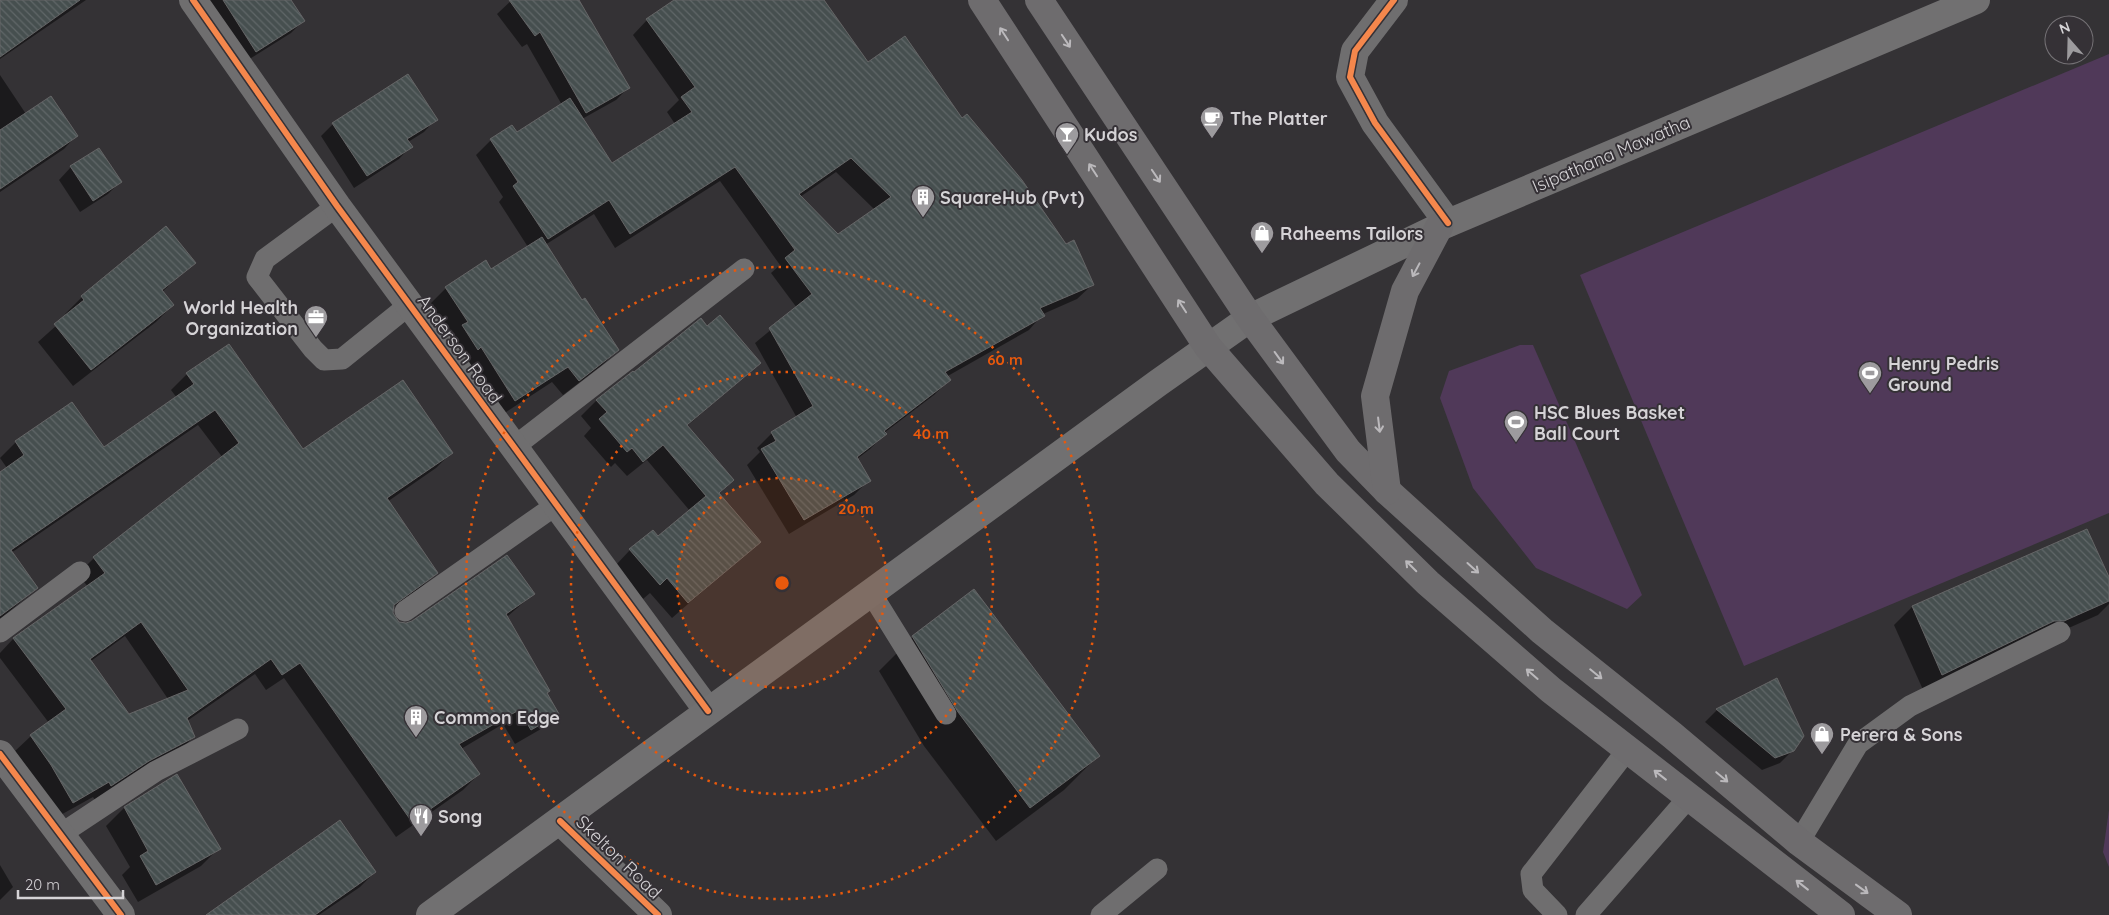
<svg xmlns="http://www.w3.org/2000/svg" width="2109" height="915" font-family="Quicksand,sans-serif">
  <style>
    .grass { fill: #503959 }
    .shadow { fill: #0007; fill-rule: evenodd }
    .building { fill: url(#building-back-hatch); stroke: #656566; fill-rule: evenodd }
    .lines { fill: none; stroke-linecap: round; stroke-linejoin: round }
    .service { stroke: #6f6e6f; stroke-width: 21 }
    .minor { stroke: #6f6e6f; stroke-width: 28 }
    .tertiary { stroke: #6f6e6f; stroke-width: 28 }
    .secondary { stroke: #717071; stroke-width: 28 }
    .trunk { stroke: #6e6c6e; stroke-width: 28 }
    .cycleway-casing { stroke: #353136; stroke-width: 9 }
    .cycleway { stroke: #f5874c; stroke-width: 6 }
    .oneway { stroke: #bbb9bc }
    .ring { fill: none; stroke: #e8590c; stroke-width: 2.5; stroke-dasharray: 2.5 5 }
    .labels { text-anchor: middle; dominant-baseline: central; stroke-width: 4; stroke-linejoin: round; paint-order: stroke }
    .poi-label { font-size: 18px; font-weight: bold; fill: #d5d3d6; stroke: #353136; text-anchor: start }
    .street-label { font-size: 18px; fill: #d5d3d6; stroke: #353136 }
    .centre { fill: #e8590c; stroke: #353136; stroke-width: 2.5 }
    .ring-label { font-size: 15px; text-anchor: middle; font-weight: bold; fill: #e8590c; stroke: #353136; stroke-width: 4; stroke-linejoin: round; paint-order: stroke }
  </style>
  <defs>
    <pattern id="building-back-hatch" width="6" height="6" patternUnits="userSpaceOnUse" patternTransform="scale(1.25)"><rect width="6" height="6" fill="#464f4f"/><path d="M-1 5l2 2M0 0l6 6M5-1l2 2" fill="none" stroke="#606768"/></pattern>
  </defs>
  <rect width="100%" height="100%" fill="#343235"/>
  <g class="grass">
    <path d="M 2109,54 L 2109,513 L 1744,666 L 1580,275 Z"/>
    <path d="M 1520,345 L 1533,345 L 1642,595 L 1627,609 L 1536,568 L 1473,488 L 1440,398 L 1449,371 Z"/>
    <path d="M 2109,810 L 2109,867 L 2103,852 Z"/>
  </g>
  <g class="shadow">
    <path d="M 0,0 L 86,0 L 0,59 Z"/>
    <path d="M 205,0 L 290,0 L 303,21 L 291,33 L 243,63 Z"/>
    <path d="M 512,0 L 578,0 L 628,88 L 616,100 L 582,119 L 612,164 L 675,124 L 667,112 L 679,100 L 633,35 L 647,20 L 676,0 L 822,0 L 867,64 L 962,120 L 1092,285 L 1077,299 L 1043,314 L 1029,330 L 946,377 L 949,380 L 934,395 L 884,433 L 885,434 L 870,449 L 857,459 L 869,480 L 854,495 L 789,534 L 747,465 L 760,452 L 757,448 L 772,433 L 797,418 L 755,343 L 797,308 L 771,273 L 780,265 L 720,181 L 615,248 L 594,214 L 545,245 L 582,301 L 618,350 L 602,365 L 563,395 L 552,382 L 500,416 L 448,341 L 452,337 L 431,303 L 446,288 L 491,270 L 528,247 L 499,202 L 503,197 L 476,155 L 491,140 L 511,127 L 516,134 L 562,105 L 527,44 L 522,47 L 497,14 ZM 836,172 L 875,210 L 838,236 L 800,197 Z"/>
    <path d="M 0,75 L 26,114 L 76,136 L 64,149 L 0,192 Z"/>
    <path d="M 436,119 L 424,132 L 408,142 L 411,146 L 399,159 L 354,188 L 321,136 L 333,124 Z"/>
    <path d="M 98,149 L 120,182 L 108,194 L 80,212 L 59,180 L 71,167 Z"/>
    <path d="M 194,262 L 162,292 L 173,305 L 156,322 L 73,386 L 38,342 L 67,316 L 65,314 L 82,297 Z"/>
    <path d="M 707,328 L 759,363 L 687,426 L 733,480 L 718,495 L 759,542 L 672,618 L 650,593 L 643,599 L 615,566 L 630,550 L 658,538 L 690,511 L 647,460 L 627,476 L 615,463 L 611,467 L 584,436 L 591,428 L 581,416 L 597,400 L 634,374 Z"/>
    <path d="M 187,374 L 302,450 L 451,453 L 436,468 L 387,502 L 436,573 L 420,588 L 392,608 L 393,618 L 400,624 L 533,594 L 507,617 L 549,691 L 546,694 L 557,714 L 541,729 L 515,744 L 503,724 L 461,749 L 479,774 L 463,790 L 396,837 L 284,678 L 266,690 L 255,674 L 187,721 L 193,737 L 178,753 L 95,800 L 93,797 L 57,817 L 15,751 L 31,736 L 49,723 L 0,658 L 0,653 L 13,639 L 88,587 L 78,574 L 94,558 L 223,458 L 198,425 L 11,553 L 37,588 L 0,619 L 0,473 L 7,468 L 0,458 L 16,442 L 72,404 L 103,449 L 177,398 L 171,390 ZM 125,636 L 168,699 L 129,716 L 91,661 Z"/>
    <path d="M 2087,530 L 2109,580 L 2109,604 L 2098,615 L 1924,692 L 1894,625 L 1912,607 Z"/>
    <path d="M 913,637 L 1098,756 L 1064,790 L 996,841 L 924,746 L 879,671 Z"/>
    <path d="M 1777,679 L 1793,750 L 1780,763 L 1762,770 L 1705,722 L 1717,710 Z"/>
    <path d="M 177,776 L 219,848 L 201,866 L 138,902 L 122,875 L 130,867 L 106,826 L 124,808 Z"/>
    <path d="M 0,865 L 13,887 L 0,900 Z"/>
    <path d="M 375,872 L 360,887 L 319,915 L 208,915 Z"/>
  </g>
  <g class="building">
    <path d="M 0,0 L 80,0 L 0,57 Z"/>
    <path d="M 223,0 L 291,0 L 305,21 L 256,52 Z"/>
    <path d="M 509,0 L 579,0 L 630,88 L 586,113 L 540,32 L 535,36 Z"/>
    <path d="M 674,0 L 824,0 L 868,62 L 905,36 L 962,118 L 967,114 L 1022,180 L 1066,244 L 1074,240 L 1094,285 L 1040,308 L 1045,316 L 945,372 L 951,380 L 884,431 L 887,434 L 857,457 L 871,481 L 804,520 L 761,449 L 776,441 L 771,432 L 813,406 L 769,328 L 812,294 L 785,258 L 795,250 L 735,167 L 630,234 L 609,200 L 548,239 L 513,186 L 518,182 L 490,139 L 512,125 L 517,132 L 570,98 L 612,163 L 692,112 L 681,97 L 695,87 L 646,19 ZM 851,158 L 891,197 L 838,234 L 799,194 Z"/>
    <path d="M 408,74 L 438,120 L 407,139 L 413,147 L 367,176 L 332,123 Z"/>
    <path d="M 51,96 L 78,136 L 0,189 L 0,130 Z"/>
    <path d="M 99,148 L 122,182 L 93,201 L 70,166 Z"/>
    <path d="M 166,226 L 196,263 L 162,290 L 174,305 L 91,370 L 54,324 L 84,300 L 81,296 Z"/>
    <path d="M 542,237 L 582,300 L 585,298 L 619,350 L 579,381 L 568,367 L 515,401 L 481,347 L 478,350 L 462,325 L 468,322 L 445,287 L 486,260 L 491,269 Z"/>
    <path d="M 720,315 L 761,363 L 687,425 L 734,480 L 719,493 L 761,542 L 688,603 L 667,578 L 660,585 L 629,549 L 653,530 L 658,536 L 706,496 L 663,445 L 643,462 L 632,448 L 627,452 L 599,419 L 607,412 L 596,400 L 633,371 L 634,372 L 701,318 L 707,326 Z"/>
    <path d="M 229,344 L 303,449 L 403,380 L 453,453 L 387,498 L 438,573 L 394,605 L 393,613 L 399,622 L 406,623 L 412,621 L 507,555 L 535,594 L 506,614 L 550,691 L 547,693 L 559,714 L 531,730 L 519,710 L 459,744 L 480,774 L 412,822 L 300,663 L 282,675 L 271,659 L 187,718 L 195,737 L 149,761 L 111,786 L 109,782 L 73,803 L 51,765 L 30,735 L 66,709 L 13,638 L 105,573 L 93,557 L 239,443 L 215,410 L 11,550 L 38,588 L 0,616 L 0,472 L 24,455 L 15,441 L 72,402 L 104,447 L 194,384 L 186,373 ZM 141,622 L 188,690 L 129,714 L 90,659 Z"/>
    <path d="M 2087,529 L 2109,577 L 2109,601 L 2064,621 L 2054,621 L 1942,675 L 1912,606 Z"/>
    <path d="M 974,589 L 1100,756 L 1030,808 L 958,712 L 912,636 Z"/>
    <path d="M 1777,678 L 1804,736 L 1794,751 L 1775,758 L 1716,709 Z"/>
    <path d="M 177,774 L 221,849 L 156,885 L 140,856 L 148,851 L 124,807 Z"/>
    <path d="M 340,820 L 376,872 L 315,915 L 206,915 Z"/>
  </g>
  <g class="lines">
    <g class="service">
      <path d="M 337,206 L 265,259 L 257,277 L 313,349 L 324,360 L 342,359 L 409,305"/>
      <path d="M 514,447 L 744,269"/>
      <path d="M 871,593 L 946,714"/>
      <path d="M 405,611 L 556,505"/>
      <path d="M 0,632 L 80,572"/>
      <path d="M 61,834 L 156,771 L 238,729"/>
      <path d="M 1799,842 L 1858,744 L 1910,706 L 2060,632"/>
      <path d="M 1101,915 L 1157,869"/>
      <path d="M 1557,915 L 1533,890 L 1531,874 L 1628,749"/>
      <path d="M 1586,915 L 1689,797"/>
    </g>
    <g class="minor">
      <path d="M 193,0 L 337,206 L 708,711"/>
      <path d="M 1394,0 L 1355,51 L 1350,77 L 1375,123 L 1448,223"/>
      <path d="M 560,821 L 658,915"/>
    </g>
    <path class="tertiary" d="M 0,754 L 121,915"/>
    <path class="secondary" d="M 430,915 L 1158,383 L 1250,318 L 1439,227 L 1976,0"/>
    <g class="trunk">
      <path d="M 982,0 L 1208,347 L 1327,484 L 1428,583 L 1551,690 L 1841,915"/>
      <path d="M 1039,0 L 1250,318 L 1348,451 L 1387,491 L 1542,631 L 1672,735 L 1799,842 L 1898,915"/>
      <path d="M 1387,491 L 1375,396 L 1405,291 L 1439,227"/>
    </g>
    <g class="cycleway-casing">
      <g id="cycleway">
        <path d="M 193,0 L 337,206 L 708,711"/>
        <path d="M 1394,0 L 1355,51 L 1350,77 L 1375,123 L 1448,223"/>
        <path d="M 0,754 L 121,915"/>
        <path d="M 560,821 L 658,915"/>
      </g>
    </g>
    <use href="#cycleway" class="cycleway"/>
  </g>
  <defs><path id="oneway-shaft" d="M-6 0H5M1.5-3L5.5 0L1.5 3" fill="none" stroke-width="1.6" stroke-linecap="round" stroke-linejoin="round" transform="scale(1.25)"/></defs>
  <g class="oneway">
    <use href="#oneway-shaft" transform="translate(1004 34) rotate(-123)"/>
    <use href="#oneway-shaft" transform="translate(1066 41) rotate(56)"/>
    <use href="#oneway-shaft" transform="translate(1093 170) rotate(-123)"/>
    <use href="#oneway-shaft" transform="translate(1156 176) rotate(56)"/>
    <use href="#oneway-shaft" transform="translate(1416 270) rotate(118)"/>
    <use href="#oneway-shaft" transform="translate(1182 306) rotate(-123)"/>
    <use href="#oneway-shaft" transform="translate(1279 358) rotate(54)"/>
    <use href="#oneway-shaft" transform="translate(1379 425) rotate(83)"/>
    <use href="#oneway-shaft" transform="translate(1411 566) rotate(-135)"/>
    <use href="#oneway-shaft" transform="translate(1473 568) rotate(42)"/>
    <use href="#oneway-shaft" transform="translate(1532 674) rotate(-139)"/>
    <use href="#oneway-shaft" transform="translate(1596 674) rotate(39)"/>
    <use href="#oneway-shaft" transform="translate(1660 775) rotate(-142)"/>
    <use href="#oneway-shaft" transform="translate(1722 777) rotate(40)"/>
    <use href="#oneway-shaft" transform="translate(1802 885) rotate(-142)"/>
    <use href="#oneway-shaft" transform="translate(1862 889) rotate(36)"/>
  </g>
  <circle cx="782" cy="583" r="105" fill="#e8590c" fill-opacity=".12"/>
  <g class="ring">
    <circle cx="782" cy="583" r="105"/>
    <circle cx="782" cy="583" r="211"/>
    <circle cx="782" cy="583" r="316"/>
  </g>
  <defs>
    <g id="cafe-pin" transform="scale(1.25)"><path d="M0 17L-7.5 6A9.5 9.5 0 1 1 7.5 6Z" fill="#9d9b9e" stroke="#353136"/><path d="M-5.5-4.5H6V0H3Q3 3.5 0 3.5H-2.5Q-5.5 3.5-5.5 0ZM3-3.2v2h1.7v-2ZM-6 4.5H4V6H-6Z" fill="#fff"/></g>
    <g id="bar-pin" transform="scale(1.25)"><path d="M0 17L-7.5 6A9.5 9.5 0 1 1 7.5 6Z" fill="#9d9b9e" stroke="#353136"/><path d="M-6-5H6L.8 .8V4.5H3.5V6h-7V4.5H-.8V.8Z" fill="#fff"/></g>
    <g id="building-pin" transform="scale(1.25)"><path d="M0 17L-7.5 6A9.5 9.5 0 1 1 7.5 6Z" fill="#9d9b9e" stroke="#353136"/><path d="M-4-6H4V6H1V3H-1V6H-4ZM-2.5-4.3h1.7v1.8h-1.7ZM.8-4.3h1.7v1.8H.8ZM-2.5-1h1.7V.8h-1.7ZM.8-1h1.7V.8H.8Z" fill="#fff"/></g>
    <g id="shop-pin" transform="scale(1.25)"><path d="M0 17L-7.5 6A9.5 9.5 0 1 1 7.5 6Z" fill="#9d9b9e" stroke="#353136"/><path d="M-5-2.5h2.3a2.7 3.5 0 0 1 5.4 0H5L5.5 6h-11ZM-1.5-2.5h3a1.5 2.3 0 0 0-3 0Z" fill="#fff"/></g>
    <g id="office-pin" transform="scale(1.25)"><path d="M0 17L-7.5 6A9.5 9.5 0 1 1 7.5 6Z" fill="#9d9b9e" stroke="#353136"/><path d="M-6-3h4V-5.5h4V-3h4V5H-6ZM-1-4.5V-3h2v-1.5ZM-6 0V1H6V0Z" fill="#fff"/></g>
    <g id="stadium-pin" transform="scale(1.25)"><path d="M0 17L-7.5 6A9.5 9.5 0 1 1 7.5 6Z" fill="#9d9b9e" stroke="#353136"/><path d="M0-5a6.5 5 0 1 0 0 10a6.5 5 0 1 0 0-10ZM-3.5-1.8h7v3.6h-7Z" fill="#fff"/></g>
    <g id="restaurant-pin" transform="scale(1.25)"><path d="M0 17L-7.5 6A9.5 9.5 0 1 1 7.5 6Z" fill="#9d9b9e" stroke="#353136"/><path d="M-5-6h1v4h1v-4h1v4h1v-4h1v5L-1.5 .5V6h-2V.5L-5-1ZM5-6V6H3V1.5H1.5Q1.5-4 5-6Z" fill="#fff"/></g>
  </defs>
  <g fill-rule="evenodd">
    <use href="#cafe-pin" x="1212" y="118"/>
    <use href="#bar-pin" x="1067" y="134"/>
    <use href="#building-pin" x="923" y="197"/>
    <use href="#shop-pin" x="1262" y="233"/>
    <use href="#office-pin" x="316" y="317"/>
    <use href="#stadium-pin" x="1870" y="373"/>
    <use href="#stadium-pin" x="1516" y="422"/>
    <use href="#building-pin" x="416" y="717"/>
    <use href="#shop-pin" x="1822" y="734"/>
    <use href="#restaurant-pin" x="421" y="816"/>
  </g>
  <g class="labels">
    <g class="poi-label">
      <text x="1230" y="118">The Platter</text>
      <text x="1084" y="134">Kudos</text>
      <text x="940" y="197">SquareHub (Pvt)</text>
      <text x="1280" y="233">Raheems Tailors</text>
      <text x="298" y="307" text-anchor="end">World Health<tspan x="298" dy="21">Organization</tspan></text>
      <text x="1888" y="363">Henry Pedris<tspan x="1888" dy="21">Ground</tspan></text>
      <text x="1534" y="412">HSC Blues Basket<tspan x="1534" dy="21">Ball Court</tspan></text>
      <text x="434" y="717">Common Edge</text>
      <text x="1840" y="734">Perera &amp; Sons</text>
      <text x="438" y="816">Song</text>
    </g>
    <g class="street-label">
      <text transform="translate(1611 154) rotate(-23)">Isipathana Mawatha</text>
      <text transform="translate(460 349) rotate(54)">Anderson Road</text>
      <text transform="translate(619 857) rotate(44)">Skelton Road</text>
    </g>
  </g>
  <circle cx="782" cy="583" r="8" class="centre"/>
  <g class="ring-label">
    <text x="1005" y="365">60 m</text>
    <text x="931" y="439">40 m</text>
    <text x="856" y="514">20 m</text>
  </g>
  <g transform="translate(2069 40) rotate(340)"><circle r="24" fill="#353136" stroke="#757276"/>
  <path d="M0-4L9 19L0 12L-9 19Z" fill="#9d9b9e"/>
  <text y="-8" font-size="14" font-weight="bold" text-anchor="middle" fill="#d5d3d6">N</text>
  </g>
  <path d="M18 890v8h105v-8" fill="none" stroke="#d5d3d6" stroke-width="2.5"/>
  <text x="25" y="890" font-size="15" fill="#d5d3d6" stroke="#353136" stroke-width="4" paint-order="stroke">20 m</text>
</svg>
